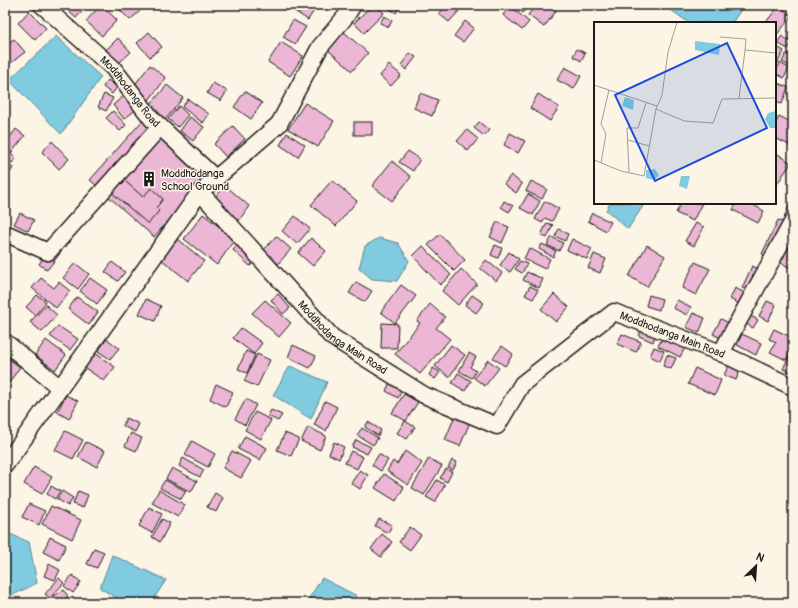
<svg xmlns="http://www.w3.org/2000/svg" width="798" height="608" font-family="Pangolin,sans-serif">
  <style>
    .water { fill: #80cbdf; stroke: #588591 }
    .building { fill: #ebb7d4; stroke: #1c1c1c }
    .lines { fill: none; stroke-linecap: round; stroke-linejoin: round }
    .minor-casing { stroke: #1c1c1c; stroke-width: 19 }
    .minor { stroke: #fcf5e5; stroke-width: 16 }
    .labels { text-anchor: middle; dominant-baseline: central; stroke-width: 3; stroke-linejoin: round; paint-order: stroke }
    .street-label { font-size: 11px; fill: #1c1c1c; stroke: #fcf5e5 }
    .poi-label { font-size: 11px; fill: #1c1c1c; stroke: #fcf5e5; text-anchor: start }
    .inset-road { fill: none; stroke: #a29e95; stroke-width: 1 }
    .view { fill: #1d4ed8; fill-opacity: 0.15; stroke: #1d4ed8; stroke-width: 2 }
    .inset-edge { fill: none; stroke: #1c1c1c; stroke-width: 2 }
  </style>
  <rect width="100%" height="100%" fill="#fcf5e5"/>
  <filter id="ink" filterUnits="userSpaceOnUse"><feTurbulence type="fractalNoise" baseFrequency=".025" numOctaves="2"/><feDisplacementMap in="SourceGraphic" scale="8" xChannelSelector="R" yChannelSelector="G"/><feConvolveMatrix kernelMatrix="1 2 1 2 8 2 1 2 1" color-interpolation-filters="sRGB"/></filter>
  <g filter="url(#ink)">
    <g class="water">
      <path d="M 664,5 L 744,5 L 732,23 L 689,23 Z"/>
      <path d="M 56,36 L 101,77 L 61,134 L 9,80 Z"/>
      <path d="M 610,203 L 645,203 L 628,229 L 606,210 Z"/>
      <path d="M 379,238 L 398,243 L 409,261 L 397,281 L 372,279 L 359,268 L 365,246 Z"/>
      <path d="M 290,366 L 327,382 L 311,419 L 273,395 Z"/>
      <path d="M 5,532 L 29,542 L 37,583 L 5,599 Z"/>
      <path d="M 112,555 L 166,580 L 151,603 L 125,603 L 100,588 Z"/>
      <path d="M 322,578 L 357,596 L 353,603 L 306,603 Z"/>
    </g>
    <g class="building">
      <path d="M 69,5 L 88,5 L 76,18 L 66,9 Z"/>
      <path d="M 101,5 L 117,20 L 102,36 L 86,21 Z"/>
      <path d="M 125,5 L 137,5 L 141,10 L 130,20 L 120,10 Z"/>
      <path d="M 288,5 L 309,5 L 315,9 L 308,20 L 287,6 Z"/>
      <path d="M 372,5 L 375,5 L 384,13 L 364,33 L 354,23 Z"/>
      <path d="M 384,5 L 401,5 L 396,13 Z"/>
      <path d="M 446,5 L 452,5 L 459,11 L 449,22 L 439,14 Z"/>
      <path d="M 513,5 L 529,5 L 523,13 Z"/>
      <path d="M 536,5 L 548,5 L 556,11 L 544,27 L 528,15 Z"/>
      <path d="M 510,6 L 529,22 L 522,30 L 503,15 Z"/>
      <path d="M 779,6 L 792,16 L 775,37 L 775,23 L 765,23 Z"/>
      <path d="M 29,11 L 46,28 L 35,40 L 18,23 Z"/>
      <path d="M 384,16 L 392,20 L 389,27 L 380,23 Z"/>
      <path d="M 293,20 L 306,27 L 295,44 L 283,37 Z"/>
      <path d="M 465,21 L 474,28 L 463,42 L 454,36 Z"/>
      <path d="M 149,32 L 162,47 L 150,57 L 137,43 Z"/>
      <path d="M 344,32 L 368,53 L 352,71 L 328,50 Z"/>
      <path d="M 782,36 L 792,43 L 788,49 L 777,43 Z"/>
      <path d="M 118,38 L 131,52 L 119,63 L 106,50 Z"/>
      <path d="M 14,39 L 25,52 L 11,63 L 5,56 L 5,45 Z"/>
      <path d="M 281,42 L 303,56 L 290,76 L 268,62 Z"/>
      <path d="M 775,46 L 784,51 L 776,66 L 775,66 Z"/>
      <path d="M 577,49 L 585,53 L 581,61 L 573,56 Z"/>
      <path d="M 410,53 L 416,57 L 406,70 L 401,65 Z"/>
      <path d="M 786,54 L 793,57 L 792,67 L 782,62 Z"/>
      <path d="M 780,63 L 789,68 L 784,78 L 775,73 Z"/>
      <path d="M 150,65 L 166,78 L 149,100 L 133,87 Z"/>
      <path d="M 389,65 L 401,75 L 391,86 L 380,76 Z"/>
      <path d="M 565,67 L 581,76 L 574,89 L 557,80 Z"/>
      <path d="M 108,80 L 117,87 L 112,94 L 103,87 Z"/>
      <path d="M 213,83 L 227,91 L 221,101 L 207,93 Z"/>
      <path d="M 777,83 L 788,87 L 782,104 L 775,102 L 775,90 Z"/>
      <path d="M 167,85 L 183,98 L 165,120 L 149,106 Z"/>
      <path d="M 245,91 L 262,103 L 251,119 L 234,107 Z"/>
      <path d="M 420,93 L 438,100 L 432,116 L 414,108 Z"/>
      <path d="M 104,94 L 113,98 L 106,111 L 98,107 Z"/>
      <path d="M 538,94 L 559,107 L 550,121 L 530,108 Z"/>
      <path d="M 125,95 L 137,109 L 124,119 L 113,105 Z"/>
      <path d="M 188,99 L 209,114 L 203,123 L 182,107 Z"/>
      <path d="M 305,103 L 334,121 L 318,147 L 288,129 Z"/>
      <path d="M 179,106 L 188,115 L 178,127 L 168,119 Z"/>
      <path d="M 113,111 L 126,125 L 120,131 L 106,118 Z"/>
      <path d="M 779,116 L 793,123 L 793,147 L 775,138 L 775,125 Z"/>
      <path d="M 190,117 L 204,127 L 193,141 L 180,131 Z"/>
      <path d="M 143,120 L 207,177 L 154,237 L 90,180 Z"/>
      <rect x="354" y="122" width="18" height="13"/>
      <path d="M 479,122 L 489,130 L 484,136 L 474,128 Z"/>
      <path d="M 233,126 L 245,139 L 226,157 L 214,144 Z"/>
      <path d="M 16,129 L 25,136 L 11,153 L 16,158 L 12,163 L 5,158 L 5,144 Z"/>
      <path d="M 467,130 L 478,139 L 468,151 L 457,141 Z"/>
      <path d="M 287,133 L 305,145 L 298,157 L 280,145 Z"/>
      <path d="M 510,133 L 525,141 L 518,153 L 504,145 Z"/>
      <path d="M 52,141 L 69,159 L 59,169 L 42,152 Z"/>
      <path d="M 408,151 L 420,159 L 413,171 L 399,162 Z"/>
      <path d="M 775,152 L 791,163 L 775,187 Z"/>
      <path d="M 392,161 L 411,177 L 392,201 L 372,186 Z"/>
      <path d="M 5,162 L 13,168 L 5,180 Z"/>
      <path d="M 110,173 L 122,184 L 125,181 L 143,197 L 151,188 L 163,199 L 156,208 L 159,211 L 148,224 L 101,183 Z"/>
      <path d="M 511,175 L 522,184 L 516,193 L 504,184 Z"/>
      <path d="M 332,180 L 357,201 L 336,226 L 311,205 Z"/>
      <path d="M 531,181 L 547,189 L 542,199 L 526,191 Z"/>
      <path d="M 226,186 L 249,206 L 236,225 L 213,199 Z"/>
      <path d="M 528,194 L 540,201 L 533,215 L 520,208 Z"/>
      <path d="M 793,198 L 793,222 L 784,217 Z"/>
      <path d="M 504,201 L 513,206 L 509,212 L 501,207 Z"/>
      <path d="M 545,201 L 559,209 L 552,221 L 545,218 L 542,223 L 535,219 Z"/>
      <path d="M 681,203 L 702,203 L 693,221 L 676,213 Z"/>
      <path d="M 736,203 L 750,203 L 764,211 L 758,223 L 733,210 Z"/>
      <path d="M 20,213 L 34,220 L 28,231 L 14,224 Z"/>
      <path d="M 592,213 L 611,222 L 606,231 L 588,221 Z"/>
      <path d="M 203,214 L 235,239 L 217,265 L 184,239 Z"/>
      <path d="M 295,216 L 310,229 L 297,244 L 282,231 Z"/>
      <path d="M 778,220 L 793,227 L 793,269 L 762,254 Z"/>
      <path d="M 497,222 L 509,227 L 502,243 L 490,237 Z"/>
      <path d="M 547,223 L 553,225 L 547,238 L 541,235 Z"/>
      <path d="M 696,223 L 704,227 L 694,246 L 685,241 Z"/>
      <path d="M 559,229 L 568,234 L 565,241 L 555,236 Z"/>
      <path d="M 440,234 L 465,260 L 454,271 L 428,245 Z"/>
      <path d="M 276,236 L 291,249 L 278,264 L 263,251 Z"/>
      <path d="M 552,237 L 563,243 L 559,251 L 547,245 Z"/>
      <path d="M 311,238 L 326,251 L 313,266 L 298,253 Z"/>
      <path d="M 178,239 L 204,261 L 188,281 L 161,259 Z"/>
      <path d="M 572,239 L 592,249 L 587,259 L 567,250 Z"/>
      <path d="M 239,243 L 257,260 L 250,266 L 233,250 Z"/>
      <path d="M 53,244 L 62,251 L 47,270 L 39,264 Z"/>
      <path d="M 542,244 L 556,251 L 553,257 L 539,249 Z"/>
      <path d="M 495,245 L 502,248 L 498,258 L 491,255 Z"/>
      <path d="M 647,245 L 665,256 L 647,287 L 629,276 Z"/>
      <path d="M 423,246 L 451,275 L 440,285 L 413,256 Z"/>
      <path d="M 529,248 L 550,259 L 545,269 L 524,259 Z"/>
      <path d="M 509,252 L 519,259 L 510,272 L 500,265 Z"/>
      <path d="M 594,254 L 606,259 L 600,273 L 588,268 Z"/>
      <path d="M 486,260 L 502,273 L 496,281 L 480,268 Z"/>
      <path d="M 520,261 L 527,264 L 522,273 L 515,269 Z"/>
      <path d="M 112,262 L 125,272 L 118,281 L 105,272 Z"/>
      <path d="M 695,262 L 710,269 L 696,295 L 682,288 Z"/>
      <path d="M 75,263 L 89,274 L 78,289 L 63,278 Z"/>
      <path d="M 752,266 L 769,273 L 759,295 L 742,288 Z"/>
      <path d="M 461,269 L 477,284 L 458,305 L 442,291 Z"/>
      <path d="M 527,272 L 543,279 L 539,288 L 523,280 Z"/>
      <path d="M 41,278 L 54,288 L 59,282 L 70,291 L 56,308 L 32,288 Z"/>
      <path d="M 90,278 L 107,290 L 97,304 L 80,291 Z"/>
      <path d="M 356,282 L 372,291 L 365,302 L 349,293 Z"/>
      <path d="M 401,285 L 416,296 L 395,323 L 381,312 Z"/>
      <path d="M 530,286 L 538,290 L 533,299 L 525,295 Z"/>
      <path d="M 735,288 L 747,294 L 741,305 L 730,299 Z"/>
      <path d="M 278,294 L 290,308 L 283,314 L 271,300 Z"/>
      <path d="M 554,294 L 569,307 L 556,322 L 541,309 Z"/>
      <path d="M 37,295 L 46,302 L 35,315 L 26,307 Z"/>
      <path d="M 472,295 L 484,303 L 476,313 L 465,305 Z"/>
      <path d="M 649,295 L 662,299 L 659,310 L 646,306 Z"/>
      <path d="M 77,297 L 98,312 L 89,325 L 68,309 Z"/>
      <path d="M 146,299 L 161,306 L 155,321 L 139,314 Z"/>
      <path d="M 265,300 L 291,323 L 279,337 L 252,313 Z"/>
      <path d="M 677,300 L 691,307 L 687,315 L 673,308 Z"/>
      <path d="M 767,301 L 776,305 L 768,321 L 759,316 Z"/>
      <path d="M 430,304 L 445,317 L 436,328 L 450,339 L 420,374 L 395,354 L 420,323 L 417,321 Z"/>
      <path d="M 46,305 L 57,315 L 42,332 L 30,322 Z"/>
      <path d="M 738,309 L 758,320 L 753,328 L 734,317 Z"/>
      <path d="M 693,313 L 705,318 L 699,333 L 686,327 Z"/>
      <path d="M 721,319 L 738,328 L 730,343 L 713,334 Z"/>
      <path d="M 382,323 L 398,324 L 397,348 L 381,348 Z"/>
      <path d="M 58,326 L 78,339 L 70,350 L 50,336 Z"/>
      <path d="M 642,327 L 656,333 L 653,342 L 639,336 Z"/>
      <path d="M 241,328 L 262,343 L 254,354 L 233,338 Z"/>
      <path d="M 774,329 L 793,338 L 793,345 L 786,360 L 770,352 L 776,342 L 769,339 Z"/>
      <path d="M 622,334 L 641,342 L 636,352 L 617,344 Z"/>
      <path d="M 742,334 L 761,343 L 756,355 L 737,345 Z"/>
      <path d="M 663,337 L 685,348 L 680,357 L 658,346 Z"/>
      <path d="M 107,339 L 119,348 L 110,359 L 98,351 Z"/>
      <path d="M 46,340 L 66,355 L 55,370 L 35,355 Z"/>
      <path d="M 293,345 L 316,356 L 310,368 L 288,357 Z"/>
      <path d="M 451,345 L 465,355 L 449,377 L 435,366 Z"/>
      <path d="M 502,346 L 513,354 L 505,366 L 493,358 Z"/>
      <path d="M 654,347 L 664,351 L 660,361 L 650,356 Z"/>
      <path d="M 793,348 L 793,372 L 792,373 L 783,369 Z"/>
      <path d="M 246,351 L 255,355 L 247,373 L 238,369 Z"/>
      <path d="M 95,353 L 115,367 L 104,381 L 85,368 Z"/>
      <path d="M 469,353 L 476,357 L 470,367 L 476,371 L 472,378 L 459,371 Z"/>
      <path d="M 257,354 L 270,360 L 257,387 L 244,381 Z"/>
      <path d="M 667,355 L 676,358 L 671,369 L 663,366 Z"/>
      <path d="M 5,356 L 20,367 L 8,384 L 5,381 Z"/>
      <path d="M 488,360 L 499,368 L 485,386 L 474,378 Z"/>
      <path d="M 729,365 L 740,370 L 736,380 L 724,375 Z"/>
      <path d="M 433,368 L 440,372 L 435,379 L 429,375 Z"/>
      <path d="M 695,368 L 721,380 L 715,395 L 688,384 Z"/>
      <path d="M 458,373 L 471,381 L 465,391 L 452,383 Z"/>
      <path d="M 390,382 L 402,389 L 398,398 L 386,391 Z"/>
      <path d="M 216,384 L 233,392 L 226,407 L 210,399 Z"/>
      <path d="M 404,394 L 418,402 L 406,421 L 392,413 Z"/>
      <path d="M 66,395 L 78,401 L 69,419 L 57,412 Z"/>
      <path d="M 246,399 L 256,405 L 245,425 L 235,419 Z"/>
      <path d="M 325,401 L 337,407 L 326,431 L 314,425 Z"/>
      <path d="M 271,410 L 282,415 L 278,421 L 268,416 Z"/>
      <path d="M 457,411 L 472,417 L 460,446 L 445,440 Z"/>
      <path d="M 255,412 L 271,420 L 261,439 L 245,430 Z"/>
      <path d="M 126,418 L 139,424 L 135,432 L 123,426 Z"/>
      <path d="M 405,421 L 415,427 L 407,439 L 397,433 Z"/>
      <path d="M 368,422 L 381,430 L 378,436 L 365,427 Z"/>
      <path d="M 308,427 L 326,436 L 320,450 L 301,441 Z"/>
      <path d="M 362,428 L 378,438 L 373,445 L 357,435 Z"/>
      <path d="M 65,431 L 83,440 L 73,459 L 55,450 Z"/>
      <path d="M 131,433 L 142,438 L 136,451 L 125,446 Z"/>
      <path d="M 285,433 L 299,439 L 291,456 L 277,450 Z"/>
      <path d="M 245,436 L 267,448 L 260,460 L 238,449 Z"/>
      <path d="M 356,440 L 371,447 L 367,454 L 352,447 Z"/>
      <path d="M 192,441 L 215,454 L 208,467 L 185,455 Z"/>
      <path d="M 86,442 L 105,451 L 97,467 L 78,457 Z"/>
      <path d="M 334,442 L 344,447 L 339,459 L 329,454 Z"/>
      <path d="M 232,451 L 251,461 L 241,478 L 223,468 Z"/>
      <path d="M 351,451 L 363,457 L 357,469 L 345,463 Z"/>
      <path d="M 405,451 L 422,463 L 408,485 L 387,471 L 393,461 L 397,464 Z"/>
      <path d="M 379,454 L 388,460 L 381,471 L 372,465 Z"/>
      <path d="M 183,458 L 204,470 L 200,477 L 179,466 Z"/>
      <path d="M 429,458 L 442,466 L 424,495 L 412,488 Z"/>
      <path d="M 452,460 L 457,462 L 453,470 L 448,468 Z"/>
      <path d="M 34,467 L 52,477 L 42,494 L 24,484 Z"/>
      <path d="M 172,468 L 197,481 L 191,492 L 166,479 Z"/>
      <path d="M 446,469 L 452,472 L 447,482 L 440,478 Z"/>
      <path d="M 360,470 L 368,475 L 360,489 L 351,483 Z"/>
      <path d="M 384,474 L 404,487 L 396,501 L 375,488 Z"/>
      <path d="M 165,480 L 186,491 L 181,499 L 160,488 Z"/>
      <path d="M 437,480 L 445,485 L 435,502 L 426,497 Z"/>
      <path d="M 51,486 L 60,491 L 55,499 L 47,494 Z"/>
      <path d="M 159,490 L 185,505 L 178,517 L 152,503 Z"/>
      <path d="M 62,491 L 73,498 L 68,506 L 57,499 Z"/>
      <path d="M 78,491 L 88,495 L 83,508 L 73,504 Z"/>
      <path d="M 215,493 L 223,498 L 216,512 L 207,507 Z"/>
      <path d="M 29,504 L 45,511 L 39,525 L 22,517 Z"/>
      <path d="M 51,506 L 81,520 L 72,539 L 42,524 Z"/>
      <path d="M 149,507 L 162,514 L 152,533 L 139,526 Z"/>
      <path d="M 162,519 L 170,523 L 160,542 L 152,537 Z"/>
      <path d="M 379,519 L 392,525 L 388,533 L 375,526 Z"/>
      <path d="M 410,527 L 421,535 L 410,550 L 399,542 Z"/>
      <path d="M 382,534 L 392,542 L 381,557 L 371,549 Z"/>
      <path d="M 50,537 L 66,545 L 59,560 L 43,552 Z"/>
      <path d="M 94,548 L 104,552 L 97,568 L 87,564 Z"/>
      <path d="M 49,564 L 60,570 L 55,580 L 44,576 Z"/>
      <path d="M 72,575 L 81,582 L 73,593 L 64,586 Z"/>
      <path d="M 59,578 L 64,583 L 50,598 L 45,594 Z"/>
      <path d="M 64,590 L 68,597 L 58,603 L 53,596 Z"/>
    </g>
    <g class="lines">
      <g class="minor-casing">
        <g id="minor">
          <path id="s1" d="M 42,5 L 113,68 L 152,119 L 216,179"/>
          <path d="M 208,185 L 279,124 L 320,47 L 346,16 L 353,5"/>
          <path d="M 5,233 L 48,252 L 160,127"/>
          <path d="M 5,342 L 60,388"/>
          <path d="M 721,353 L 793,221"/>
          <path id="s2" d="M 5,465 L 200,192 L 332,337 L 424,395 L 497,426 L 522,384 L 614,312 L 721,353 L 793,387"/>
        </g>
      </g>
      <use href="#minor" class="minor"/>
    </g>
  </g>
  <defs>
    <g id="building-bare" transform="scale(1.2)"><path d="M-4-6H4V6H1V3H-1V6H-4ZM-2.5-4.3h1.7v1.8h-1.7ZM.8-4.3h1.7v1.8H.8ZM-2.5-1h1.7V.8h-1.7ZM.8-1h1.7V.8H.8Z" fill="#1c1c1c" stroke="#fcf5e5" stroke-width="2.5" paint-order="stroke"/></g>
  </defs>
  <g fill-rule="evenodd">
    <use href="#building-bare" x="149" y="179"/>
  </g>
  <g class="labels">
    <g class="street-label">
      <text stroke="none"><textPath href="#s1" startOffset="124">Moddhodanga Road</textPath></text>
      <text stroke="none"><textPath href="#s2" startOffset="948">Moddhodanga Main Road</textPath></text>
      <text stroke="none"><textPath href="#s2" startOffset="540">Moddhodanga Main Road</textPath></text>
    </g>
    <g class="poi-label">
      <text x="161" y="173">Moddhodanga<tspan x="161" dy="13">School Ground</tspan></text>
    </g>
  </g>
  <g transform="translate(594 22)">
    <rect width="182" height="182" fill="#fcf5e5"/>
    <path d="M 101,19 L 126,22 L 125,33 L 101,28 ZM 31,75 L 40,78 L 39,88 L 28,84 ZM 182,89 L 182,106 L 176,106 L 171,97 L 174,91 ZM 61,147 L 65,153 L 60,158 L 52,156 L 52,148 ZM 87,154 L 96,154 L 93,167 L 85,164 Z" fill="#80cbdf"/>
    <path class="inset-road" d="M 126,15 L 152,17 L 151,28 L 182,31M 0,63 L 63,84M 145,76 L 151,28M 62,87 L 68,73 L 74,30 L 83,0M 34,118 L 55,124M 0,138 L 27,149 L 50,154 L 62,87 L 90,99 L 119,101 L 128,77 L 182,76M 7,141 L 12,112 L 7,102 L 15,68M 35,151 L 33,106 L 44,106 L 52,81"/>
    <path class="view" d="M 133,21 L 173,106 L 61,159 L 21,73 Z"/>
    <rect width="182" height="182" class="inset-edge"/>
  </g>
  <rect width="798" height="608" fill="none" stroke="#fcf5e5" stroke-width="20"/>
  <rect x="10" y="10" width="778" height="588" fill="none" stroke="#1c1c1c" stroke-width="1.5" filter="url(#ink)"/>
  <g transform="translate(756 566) rotate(25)" stroke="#fcf5e5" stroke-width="3" paint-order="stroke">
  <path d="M0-3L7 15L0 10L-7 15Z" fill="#1c1c1c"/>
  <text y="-6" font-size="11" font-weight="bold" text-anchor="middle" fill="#1c1c1c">N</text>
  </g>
</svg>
